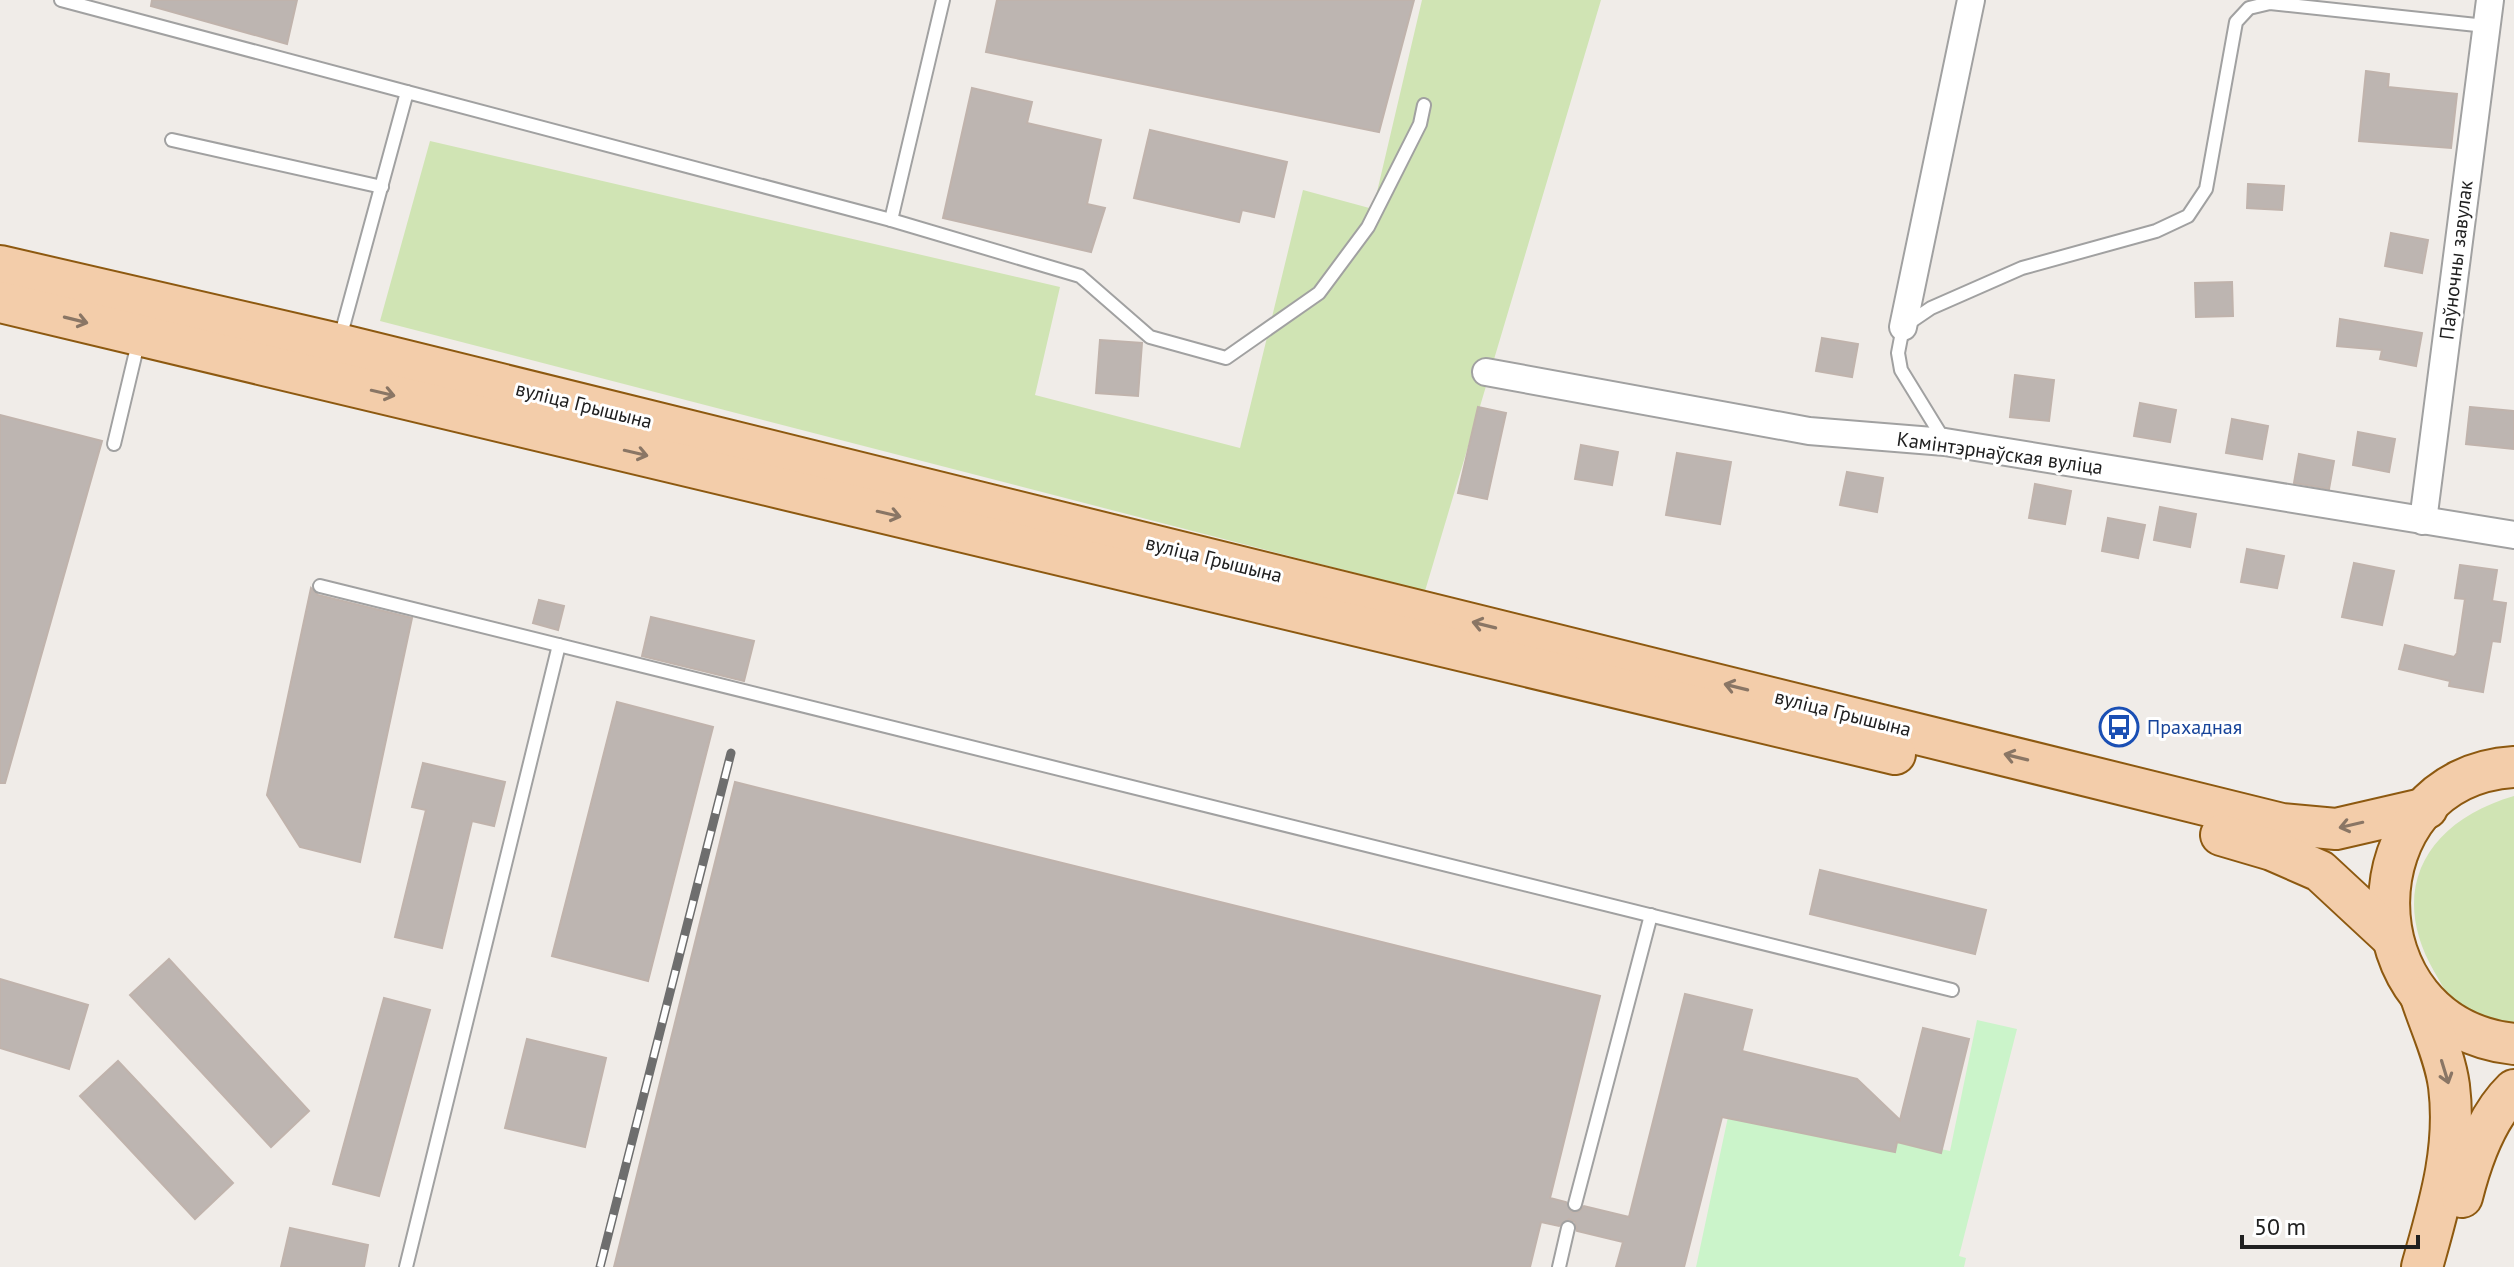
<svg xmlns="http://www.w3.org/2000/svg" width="2514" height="1267" font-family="'PT Sans',sans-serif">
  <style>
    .grass { fill: #d0e4b4 }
    .park { fill: #cbf4ca }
    .building { fill: #bdb5b1; stroke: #c0b3ac; stroke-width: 2 }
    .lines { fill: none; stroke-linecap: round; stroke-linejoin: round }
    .lane-casing { stroke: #a1a1a1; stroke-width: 16 }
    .street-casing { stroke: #a1a1a1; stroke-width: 30 }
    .primary-casing { stroke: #8d5910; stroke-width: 44 }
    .lane { stroke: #fff; stroke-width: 12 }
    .street { stroke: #fff; stroke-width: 26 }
    .primary { stroke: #f3cdaa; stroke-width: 40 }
    .rail-casing { stroke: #6e6e6e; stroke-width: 9 }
    .rail { stroke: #fff; stroke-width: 6; stroke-dasharray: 18; stroke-linecap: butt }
    .oneway { stroke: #8a7665 }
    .labels { text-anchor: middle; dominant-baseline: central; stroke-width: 6; stroke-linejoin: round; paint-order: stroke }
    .street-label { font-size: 20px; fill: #202020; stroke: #fff }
    .transit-label { font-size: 20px; fill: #164399; stroke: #fff; text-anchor: start }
  </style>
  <rect width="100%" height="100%" fill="#f0ece8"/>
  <g class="grass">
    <path d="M 1422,0 L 1601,0 L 1425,591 L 380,321 L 430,141 L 1060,287 L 1035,395 L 1240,448 L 1303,190 L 1373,209 Z"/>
    <path d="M 2514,796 L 2514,1034 C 2500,1029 2480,1025 2468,1017 C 2454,1007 2443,987 2435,973 C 2386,890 2427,821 2514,796 Z"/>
  </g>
  <path class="park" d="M 1977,1020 L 2017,1029 L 1959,1256 L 1966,1258 L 1964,1267 L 1696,1267 L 1731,1103 L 1950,1151 Z"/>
  <g class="building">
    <path d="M 152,0 L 297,0 L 287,44 L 151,6 Z"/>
    <path d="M 997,0 L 1414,0 L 1379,132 L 986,52 Z"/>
    <path d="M 2366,71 L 2389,74 L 2388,87 L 2457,94 L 2451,148 L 2359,141 Z"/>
    <path d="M 972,88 L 1032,102 L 1027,123 L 1101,140 L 1087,204 L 1105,208 L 1091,252 L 943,218 Z"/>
    <path d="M 1150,130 L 1287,162 L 1274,217 L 1242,210 L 1239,222 L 1134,198 Z"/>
    <path d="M 2248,184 L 2284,186 L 2282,210 L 2247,208 Z"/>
    <path d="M 2391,233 L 2428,240 L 2422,273 L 2385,266 Z"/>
    <path d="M 2232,282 L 2233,316 L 2196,317 L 2195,283 Z"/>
    <path d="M 2340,319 L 2422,333 L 2416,366 L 2380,359 L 2382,350 L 2337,346 Z"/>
    <path d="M 1822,338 L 1858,344 L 1852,377 L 1816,371 Z"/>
    <path d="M 1100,340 L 1142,343 L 1138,396 L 1096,393 Z"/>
    <path d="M 2015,375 L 2054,380 L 2049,421 L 2010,417 Z"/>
    <path d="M 2140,403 L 2176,410 L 2170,442 L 2134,436 Z"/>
    <path d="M 1478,407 L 1506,413 L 1487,499 L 1458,493 Z"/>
    <path d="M 2470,407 L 2514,411 L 2514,449 L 2466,444 Z"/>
    <path d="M 0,415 L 102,441 L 5,783 L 0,783 Z"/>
    <path d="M 2232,419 L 2268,426 L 2262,459 L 2226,453 Z"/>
    <path d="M 2358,432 L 2395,439 L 2389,472 L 2353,465 Z"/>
    <path d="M 1581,445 L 1618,452 L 1612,485 L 1575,479 Z"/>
    <path d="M 1677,453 L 1731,462 L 1720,524 L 1666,515 Z"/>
    <path d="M 2299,454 L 2334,461 L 2329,489 L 2294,483 Z"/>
    <path d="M 1847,472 L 1883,478 L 1877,512 L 1840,505 Z"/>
    <path d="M 2035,484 L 2071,491 L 2065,524 L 2029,518 Z"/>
    <path d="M 2160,507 L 2196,514 L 2190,547 L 2154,540 Z"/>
    <path d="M 2108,518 L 2145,525 L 2138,558 L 2102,551 Z"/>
    <path d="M 2247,549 L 2284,556 L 2277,588 L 2241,582 Z"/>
    <path d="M 2354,563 L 2394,571 L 2382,625 L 2342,617 Z"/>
    <path d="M 2460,565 L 2497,570 L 2492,601 L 2506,603 L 2500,642 L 2492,641 L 2483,692 L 2449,686 L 2450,681 L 2399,669 L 2405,645 L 2454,657 L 2457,653 L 2465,599 L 2455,598 Z"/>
    <path d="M 311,588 L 318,595 L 412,618 L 360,862 L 300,847 L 267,795 Z"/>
    <path d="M 539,600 L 564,606 L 558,630 L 533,623 Z"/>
    <path d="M 651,617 L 754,641 L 744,681 L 642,656 Z"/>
    <path d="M 617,702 L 713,727 L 648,981 L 552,956 Z"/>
    <path d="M 423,763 L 505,782 L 494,826 L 472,821 L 442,948 L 395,937 L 426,810 L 412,807 Z"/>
    <path d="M 735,782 L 1600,996 L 1550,1198 L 1566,1202 L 1572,1212 L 1578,1212 L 1584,1206 L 1629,1217 L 1685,994 L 1752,1010 L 1742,1051 L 1857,1079 L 1900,1120 L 1923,1028 L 1969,1039 L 1941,1153 L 1897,1142 L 1895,1152 L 1722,1117 L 1684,1267 L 1616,1267 L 1623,1242 L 1577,1231 L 1575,1222 L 1569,1219 L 1559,1226 L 1541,1222 L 1530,1267 L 614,1267 Z"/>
    <path d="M 1820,870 L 1986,910 L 1975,954 L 1810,914 Z"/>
    <path d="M 169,959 L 309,1111 L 271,1147 L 130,995 Z"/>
    <path d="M 0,979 L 88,1005 L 69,1069 L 0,1048 Z"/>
    <path d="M 384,998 L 430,1010 L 379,1196 L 333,1184 Z"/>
    <path d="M 527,1039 L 606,1058 L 585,1147 L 505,1128 Z"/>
    <path d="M 118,1061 L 233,1183 L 195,1219 L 80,1096 Z"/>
    <path d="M 290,1228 L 368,1245 L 364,1267 L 281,1267 Z"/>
  </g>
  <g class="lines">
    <g class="lane-casing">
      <g id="lane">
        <path d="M 61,0 L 407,92"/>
        <path d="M 172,140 L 382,187"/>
        <path d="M 891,220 L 943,0"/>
        <path d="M 340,338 L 407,92 L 891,220 L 1080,276 L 1150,337 L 1226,358 L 1319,293 L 1368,227 L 1420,124 L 1424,105"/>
        <path d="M 1944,440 L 1901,370 L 1898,353 L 1903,327 L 1931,308 L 2022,268 L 2156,231 L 2188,216 L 2206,189 L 2236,22 L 2249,8 L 2270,3 L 2486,26"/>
        <path d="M 114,444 L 139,339"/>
        <path d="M 320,586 L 1952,990"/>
        <path d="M 1575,1204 L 1651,915"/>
        <path d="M 406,1267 L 559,645"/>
        <path d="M 1559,1267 L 1568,1228"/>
      </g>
    </g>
    <g class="street-casing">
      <g id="street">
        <path d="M 1903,327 L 1971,0"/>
        <path d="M 1486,372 L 1809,431 L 1945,442 L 2514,535"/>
        <path d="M 2423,521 L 2490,0"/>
      </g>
    </g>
    <g class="primary-casing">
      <g id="primary">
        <path d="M 0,266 L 338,344 L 2282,824 L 2336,829 L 2427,808"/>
        <path d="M 0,302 L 1895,754"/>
        <path d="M 2514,767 C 2349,777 2346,1026 2514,1044"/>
        <path d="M 2221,835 L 2272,850 L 2320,871 L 2390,936"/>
        <path d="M 2421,997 C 2430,1025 2445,1056 2449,1086 C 2457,1149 2439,1206 2422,1267"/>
        <path d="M 2462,1197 C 2471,1161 2486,1117 2514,1090"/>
      </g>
    </g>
    <use href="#lane" class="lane"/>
    <use href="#street" class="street"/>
    <use href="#primary" class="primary"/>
    <g class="rail-casing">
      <path id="rail" d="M 600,1267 L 731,753"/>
    </g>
    <use href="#rail" class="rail"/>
  </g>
  <defs><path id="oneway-shaft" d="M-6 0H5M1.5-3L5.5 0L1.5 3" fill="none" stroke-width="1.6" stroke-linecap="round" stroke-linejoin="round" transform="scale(2)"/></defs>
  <g class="oneway">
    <use href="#oneway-shaft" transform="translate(76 320) rotate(14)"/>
    <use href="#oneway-shaft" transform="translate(383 393) rotate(13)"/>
    <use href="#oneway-shaft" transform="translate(636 453) rotate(13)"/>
    <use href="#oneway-shaft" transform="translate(889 514) rotate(13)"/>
    <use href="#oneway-shaft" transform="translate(1484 625) rotate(-166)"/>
    <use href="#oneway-shaft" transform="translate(1736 687) rotate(-166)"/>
    <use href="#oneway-shaft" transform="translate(2016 757) rotate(-166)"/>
    <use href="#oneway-shaft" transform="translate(2351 825) rotate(167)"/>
    <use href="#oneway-shaft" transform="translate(2445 1072) rotate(73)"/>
  </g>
  <defs>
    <g id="bus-ring" transform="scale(2)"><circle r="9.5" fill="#fff" stroke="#1a4fb4" stroke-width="1.5"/><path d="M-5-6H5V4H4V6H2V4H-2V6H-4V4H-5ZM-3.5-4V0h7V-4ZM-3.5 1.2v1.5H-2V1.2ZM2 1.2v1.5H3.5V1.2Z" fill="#1a4fb4"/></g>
  </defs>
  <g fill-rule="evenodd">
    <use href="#bus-ring" x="2119" y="727"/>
  </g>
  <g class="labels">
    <g class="street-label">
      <text transform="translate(2456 260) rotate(-83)">Паўночны завулак</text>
      <text transform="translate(584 405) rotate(14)">вуліца Грышына</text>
      <text transform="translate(2000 453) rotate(8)">Камінтэрнаўская вуліца</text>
      <text transform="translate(1214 559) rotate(14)">вуліца Грышына</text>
      <text transform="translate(1843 713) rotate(14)">вуліца Грышына</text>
    </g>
    <g class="transit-label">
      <text x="2147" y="727">Прахадная</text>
    </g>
  </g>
  <path d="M2242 1235v12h176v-12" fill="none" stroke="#202020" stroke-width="4"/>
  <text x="2254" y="1235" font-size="24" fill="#202020" stroke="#ffffff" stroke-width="6" paint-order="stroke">50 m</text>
</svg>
